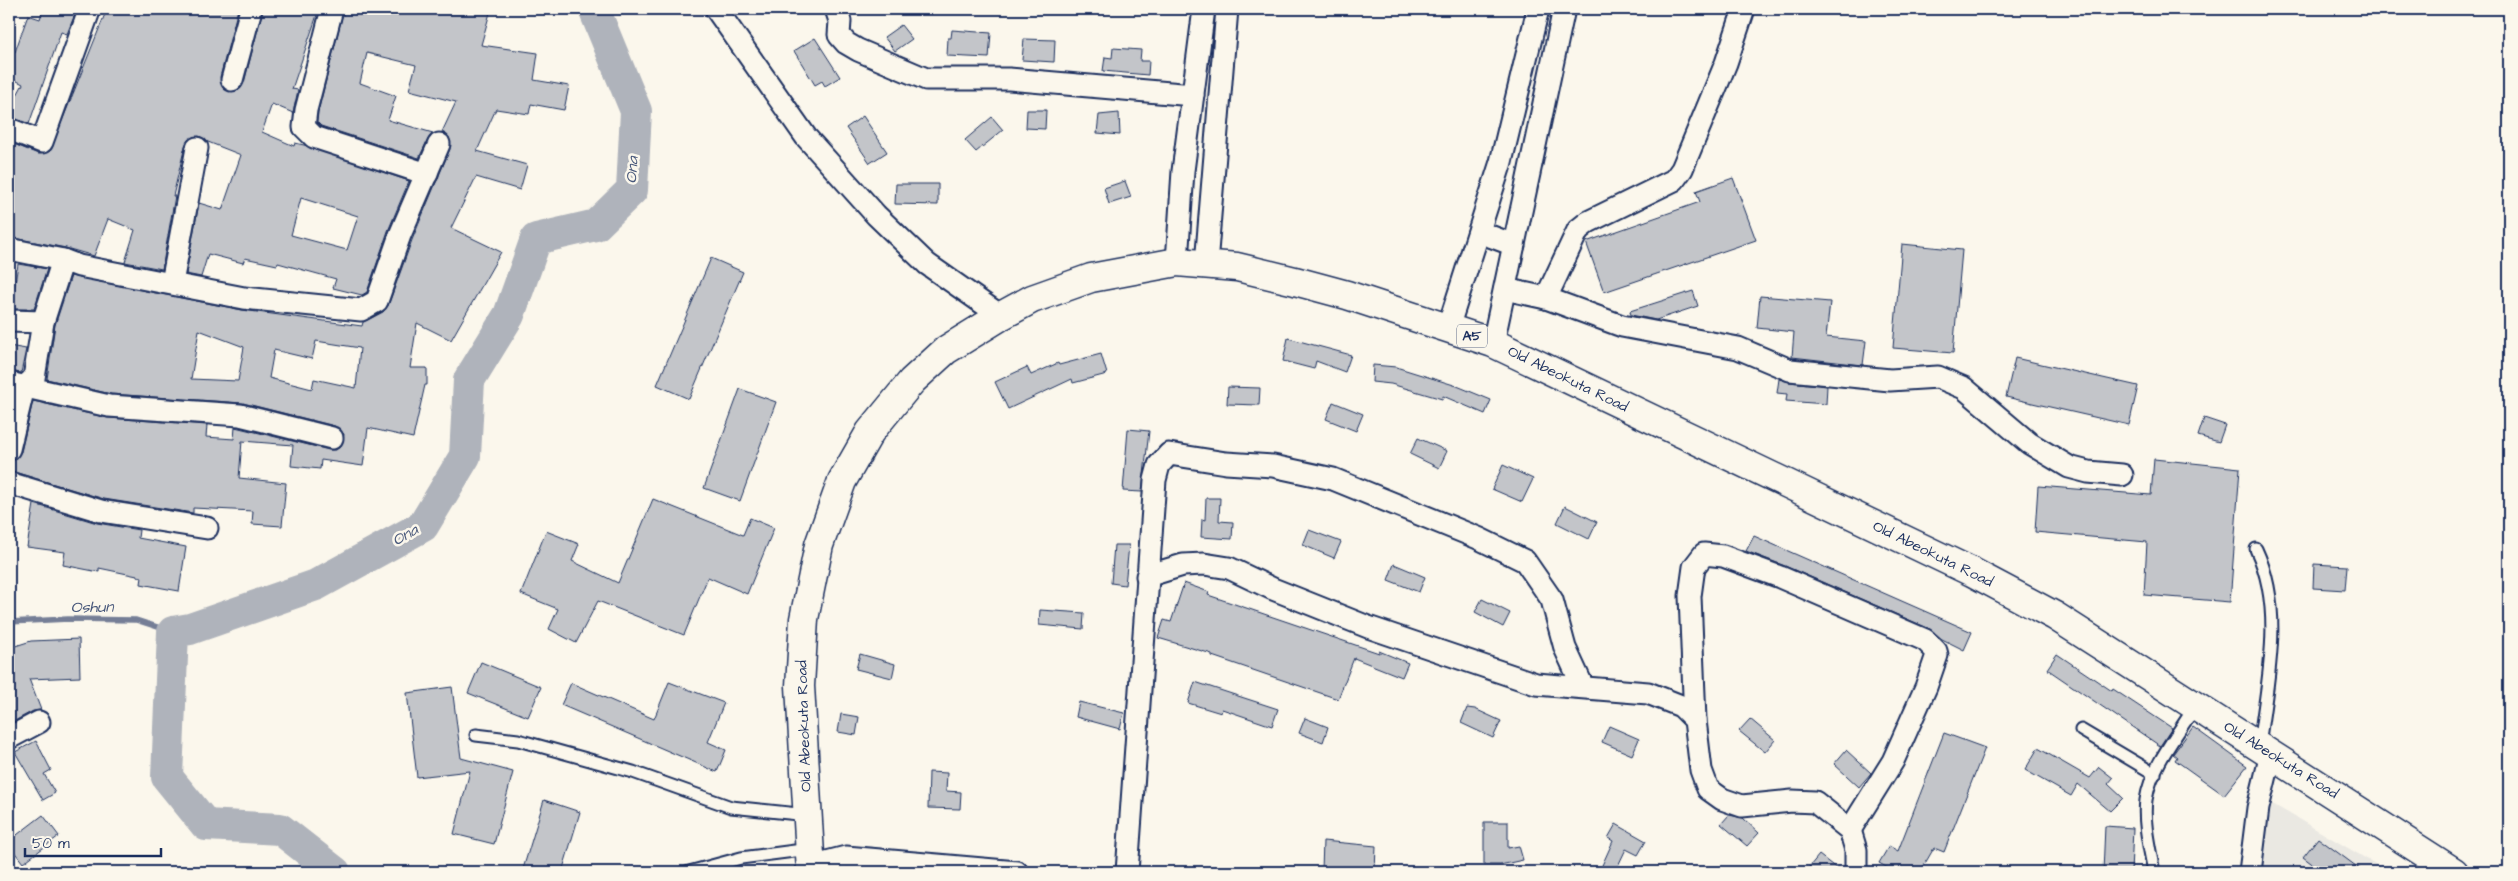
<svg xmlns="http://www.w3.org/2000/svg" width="2518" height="881" font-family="'Architects Daughter',sans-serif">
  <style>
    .built { fill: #eae8e2 }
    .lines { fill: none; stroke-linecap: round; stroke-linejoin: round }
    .stream { stroke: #747e96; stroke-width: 5.5 }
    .river { stroke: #afb3bb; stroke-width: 32 }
    .building { fill: #c3c5c9; stroke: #1b2f5e; fill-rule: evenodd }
    .service-casing { stroke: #1b2f5e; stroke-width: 15 }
    .minor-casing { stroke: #1b2f5e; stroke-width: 25 }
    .trunk-casing { stroke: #1b2f5e; stroke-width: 31 }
    .service { stroke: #fbf7ec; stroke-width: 11 }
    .minor { stroke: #fbf7ec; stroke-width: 21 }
    .trunk { stroke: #fbf7ec; stroke-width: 28 }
    .labels { text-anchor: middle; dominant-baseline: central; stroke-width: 5; stroke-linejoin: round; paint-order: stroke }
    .shield { fill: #fbf7ec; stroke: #5e6b89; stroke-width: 1 }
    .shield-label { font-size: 14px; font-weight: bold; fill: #1b2f5e }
    .street-label { font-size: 15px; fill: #1b2f5e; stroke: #fbf7ec }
    .water-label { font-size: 16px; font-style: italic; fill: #47577a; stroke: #fbf7ec }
  </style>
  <rect width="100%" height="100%" fill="#fbf7ec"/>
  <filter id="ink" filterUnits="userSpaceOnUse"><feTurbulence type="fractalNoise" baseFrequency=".02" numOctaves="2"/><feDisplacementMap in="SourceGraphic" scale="10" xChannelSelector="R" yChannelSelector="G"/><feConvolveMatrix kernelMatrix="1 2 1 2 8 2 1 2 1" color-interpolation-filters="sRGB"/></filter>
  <g filter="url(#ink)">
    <path class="built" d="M 2264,799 L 2389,872 L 2259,872 Z"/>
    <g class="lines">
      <path class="stream" d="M 9,622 L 68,619 L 136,620 L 173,632"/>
      <path class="river" d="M 335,872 L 280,829 L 206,825 L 167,777 L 173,632 L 190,629 L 316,585 L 423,526 L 465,456 L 469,380 L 509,315 L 536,239 L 596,225 L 632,190 L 636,111 L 594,9"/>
    </g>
    <g class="building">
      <path d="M 43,9 L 77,9 L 67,34 L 61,32 L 29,124 L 9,117 L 9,110 L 23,84 L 9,77 L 9,49 L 15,52 L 28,15 L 40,19 Z"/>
      <path d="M 107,9 L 238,9 L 220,77 L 223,88 L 229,92 L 240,89 L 244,83 L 263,9 L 319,9 L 292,89 L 298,90 L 293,113 L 272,104 L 262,132 L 294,146 L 295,143 L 304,145 L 409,181 L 388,231 L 367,292 L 362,295 L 333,288 L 336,279 L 278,263 L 277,265 L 245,258 L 243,263 L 208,254 L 201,277 L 186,274 L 199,203 L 222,210 L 241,155 L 208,142 L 199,136 L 188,140 L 185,146 L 173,196 L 175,196 L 162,269 L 125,262 L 135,230 L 108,219 L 94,256 L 66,248 L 9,237 L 9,142 L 38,154 L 50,151 ZM 301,198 L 358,216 L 347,250 L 291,235 Z"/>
      <path d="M 344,9 L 491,9 L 481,45 L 538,53 L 534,80 L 569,86 L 564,110 L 531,104 L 529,114 L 496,109 L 477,151 L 527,165 L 520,190 L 476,177 L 451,228 L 501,252 L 451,340 L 417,323 L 410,368 L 427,368 L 427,385 L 425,385 L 413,438 L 368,428 L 363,466 L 321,460 L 320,469 L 291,466 L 293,445 L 242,441 L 239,478 L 286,483 L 282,526 L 252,524 L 253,511 L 193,508 L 193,513 L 104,499 L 11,471 L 13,461 L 21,452 L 33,401 L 108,418 L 207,425 L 206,437 L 234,439 L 235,427 L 329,450 L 336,450 L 341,446 L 344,434 L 335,426 L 243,403 L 111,394 L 47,379 L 55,325 L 71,276 L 242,310 L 362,326 L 363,322 L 383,312 L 388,306 L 412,240 L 450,149 L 449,137 L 442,132 L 456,102 L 409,90 L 416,65 L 367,53 L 360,83 L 396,96 L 388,120 L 433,133 L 428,139 L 419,158 L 321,126 L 317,122 L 318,112 ZM 199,330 L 244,347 L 238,381 L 191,379 ZM 316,341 L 360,348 L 356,388 L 314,379 L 312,389 L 269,378 L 274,350 L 312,359 Z"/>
      <path d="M 901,25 L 912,39 L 895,51 L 884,37 Z"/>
      <path d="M 952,30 L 991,33 L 989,58 L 947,56 L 948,38 L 951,38 Z"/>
      <path d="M 815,38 L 840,77 L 825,86 L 822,81 L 815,85 L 794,51 Z"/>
      <path d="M 1024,39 L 1055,40 L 1054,62 L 1022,60 Z"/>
      <path d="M 1113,48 L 1141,50 L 1140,61 L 1149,61 L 1148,75 L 1103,71 L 1105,57 L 1112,58 Z"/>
      <path d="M 1027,110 L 1046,110 L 1045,129 L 1026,128 Z"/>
      <path d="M 1119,113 L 1120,135 L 1097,133 L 1099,115 Z"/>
      <path d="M 863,116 L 887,152 L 870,163 L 846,128 Z"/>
      <path d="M 992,117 L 1003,130 L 976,152 L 965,140 Z"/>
      <path d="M 1733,178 L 1756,240 L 1604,292 L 1586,242 L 1700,202 L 1696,191 Z"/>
      <path d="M 1125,181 L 1131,197 L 1109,204 L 1104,188 Z"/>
      <path d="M 896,184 L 938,184 L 938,205 L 895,204 Z"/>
      <path d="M 1902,244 L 1962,250 L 1953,353 L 1893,348 Z"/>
      <path d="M 711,258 L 743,272 L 689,399 L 657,385 Z"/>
      <path d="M 18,264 L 47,269 L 34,309 L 11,309 Z"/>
      <path d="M 1693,291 L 1698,306 L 1656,320 L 1631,315 L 1630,311 Z"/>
      <path d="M 1760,296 L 1830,302 L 1826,337 L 1866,341 L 1863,365 L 1792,357 L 1794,332 L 1757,328 Z"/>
      <path d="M 1288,338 L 1351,355 L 1345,372 L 1316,361 L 1314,369 L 1283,361 Z"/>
      <path d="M 9,346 L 26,349 L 21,373 L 9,371 Z"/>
      <path d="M 1101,354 L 1107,374 L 1073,383 L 1072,379 L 1008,409 L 995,382 L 1027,367 L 1031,375 L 1058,363 L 1059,365 Z"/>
      <path d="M 2015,358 L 2138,386 L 2129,425 L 2006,397 Z"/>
      <path d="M 1373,365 L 1396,367 L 1457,386 L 1491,400 L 1485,414 L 1443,396 L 1442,399 L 1391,384 L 1372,382 Z"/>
      <path d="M 1779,379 L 1789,382 L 1827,386 L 1826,404 L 1786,401 L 1787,394 L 1777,393 Z"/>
      <path d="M 1228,387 L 1260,388 L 1259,405 L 1227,404 Z"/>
      <path d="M 740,389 L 776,402 L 740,501 L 704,488 Z"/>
      <path d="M 1333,402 L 1363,414 L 1356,431 L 1326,419 Z"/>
      <path d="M 2204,418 L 2225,425 L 2219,442 L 2198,436 Z"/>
      <path d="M 1128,429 L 1149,431 L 1142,492 L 1123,491 Z"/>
      <path d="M 1418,438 L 1447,451 L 1439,468 L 1410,454 Z"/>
      <path d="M 2154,459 L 2240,468 L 2230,602 L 2144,595 L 2147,542 L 2035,532 L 2038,486 L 2151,495 Z"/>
      <path d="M 1503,465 L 1533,479 L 1522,502 L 1492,489 Z"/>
      <path d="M 1206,498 L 1220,498 L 1219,521 L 1233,522 L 1232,539 L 1201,537 L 1202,519 L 1205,520 Z"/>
      <path d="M 653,499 L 743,535 L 750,518 L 774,528 L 747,594 L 708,577 L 684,635 L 598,601 L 576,643 L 549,629 L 558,609 L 521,594 L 546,531 L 579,544 L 572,561 L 618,583 Z"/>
      <path d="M 34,504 L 97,523 L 139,530 L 138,538 L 186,547 L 179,591 L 141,584 L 142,577 L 99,568 L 99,572 L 63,565 L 65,552 L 27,547 Z"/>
      <path d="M 1565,506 L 1597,522 L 1589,539 L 1557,523 Z"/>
      <path d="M 1309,530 L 1341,542 L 1334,558 L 1303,545 Z"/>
      <path d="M 1754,536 L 1972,632 L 1964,650 L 1942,639 L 1930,629 L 1785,566 L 1746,551 Z"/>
      <path d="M 1114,545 L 1129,545 L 1125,585 L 1111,583 Z"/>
      <path d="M 1394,564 L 1425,577 L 1419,592 L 1388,580 Z"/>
      <path d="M 2314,564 L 2347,566 L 2345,590 L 2313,588 Z"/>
      <path d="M 1184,583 L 1209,592 L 1208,595 L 1379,653 L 1379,651 L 1408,663 L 1402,677 L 1354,658 L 1338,699 L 1212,656 L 1212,654 L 1158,638 L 1164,620 L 1171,622 Z"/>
      <path d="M 1482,599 L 1510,613 L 1503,627 L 1475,612 Z"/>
      <path d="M 1040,610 L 1084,613 L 1083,629 L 1039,625 Z"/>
      <path d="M 79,639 L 80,677 L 29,679 L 41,710 L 33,711 L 9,724 L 9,648 L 31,641 Z"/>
      <path d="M 860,654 L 895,664 L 892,678 L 856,669 Z"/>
      <path d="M 2057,654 L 2112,691 L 2113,689 L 2172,728 L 2160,746 L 2047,669 Z"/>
      <path d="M 481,662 L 541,687 L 528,717 L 468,693 Z"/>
      <path d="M 669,682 L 724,703 L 708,742 L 726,750 L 717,772 L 561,705 L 571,683 L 654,719 Z"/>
      <path d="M 1195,682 L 1278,709 L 1272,726 L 1222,709 L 1221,713 L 1188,703 Z"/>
      <path d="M 452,687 L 461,758 L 513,772 L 494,844 L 454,834 L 470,771 L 417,777 L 407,693 Z"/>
      <path d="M 1079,702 L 1124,713 L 1120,729 L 1076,717 Z"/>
      <path d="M 1467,708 L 1475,709 L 1501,721 L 1493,738 L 1461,723 Z"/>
      <path d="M 841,714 L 859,717 L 856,735 L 838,732 Z"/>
      <path d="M 1305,718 L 1328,727 L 1323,742 L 1299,733 Z"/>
      <path d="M 1750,719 L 1775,740 L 1765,752 L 1739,731 Z"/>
      <path d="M 1609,726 L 1639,739 L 1632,755 L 1602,742 Z"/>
      <path d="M 2193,727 L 2247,766 L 2224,795 L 2175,760 L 2177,757 L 2173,754 Z"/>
      <path d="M 1944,733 L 1985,748 L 1944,852 L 1934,848 L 1920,872 L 1895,872 L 1879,863 L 1889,846 L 1898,851 Z"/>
      <path d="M 36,741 L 51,770 L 44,774 L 55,793 L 43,800 L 15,752 Z"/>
      <path d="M 2038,748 L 2090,778 L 2099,767 L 2113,778 L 2108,784 L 2123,798 L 2110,811 L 2078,784 L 2071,796 L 2025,770 Z"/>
      <path d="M 1846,750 L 1871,773 L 1859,787 L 1834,764 Z"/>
      <path d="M 929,772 L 947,773 L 946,791 L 961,792 L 960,809 L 928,808 Z"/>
      <path d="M 544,800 L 580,812 L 562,872 L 533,872 L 523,869 Z"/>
      <path d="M 43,815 L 59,836 L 23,863 L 9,845 L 9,841 Z"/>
      <path d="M 1729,815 L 1743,818 L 1759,833 L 1747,846 L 1721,824 Z"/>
      <path d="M 1484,822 L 1508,822 L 1508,848 L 1519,846 L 1523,860 L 1500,865 L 1484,865 Z"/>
      <path d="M 1616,824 L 1646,841 L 1638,855 L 1626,849 L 1615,872 L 1599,872 L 1613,841 L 1608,838 Z"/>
      <path d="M 2105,826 L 2133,828 L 2131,872 L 2103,872 Z"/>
      <path d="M 2318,838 L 2364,872 L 2323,872 L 2303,857 Z"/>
      <path d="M 1323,841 L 1376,846 L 1375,872 L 1322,870 Z"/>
      <path d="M 1819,855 L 1841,872 L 1805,872 Z"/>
    </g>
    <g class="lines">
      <g class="service-casing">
        <g id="service">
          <path d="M 2256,549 C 2285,611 2267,681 2259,746"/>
          <path d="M 2081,730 L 2155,774"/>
          <path d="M 476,735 L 518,740 L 633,772 L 731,807 L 808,815"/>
          <path d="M 689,872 L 741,858 L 810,849"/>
          <path d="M 2154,872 C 2150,850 2143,823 2146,800 C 2151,766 2178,734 2196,705"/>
        </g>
      </g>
      <g class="minor-casing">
        <g id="minor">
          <path d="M 332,9 L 306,110 L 304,127 L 314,137 L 427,174"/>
          <path d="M 716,9 L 806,137 L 876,215 L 927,264 L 1001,316"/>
          <path d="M 836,9 L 840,21 L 839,35 L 846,43 L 858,50 L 926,79 L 1009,79 L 1193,95"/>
          <path d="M 232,80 L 251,9"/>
          <path d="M 9,129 L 42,142 L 88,14"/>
          <path d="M 1479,232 L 1514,245"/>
          <path d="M 9,249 L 63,260"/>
          <path d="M 1177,262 L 1183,171 L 1204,9"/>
          <path d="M 1206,264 L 1227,9"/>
          <path d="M 172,283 L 197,148"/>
          <path d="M 1505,289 L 1546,298 L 1622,326 L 1738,348 L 1790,370 L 1890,380 L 1938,377 L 1964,388 L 2029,443 L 2069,467 L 2088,472 L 2122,475"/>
          <path d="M 1546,298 L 1578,230 L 1588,222 L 1674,180 L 1682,169 L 1726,63 L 1744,9"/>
          <path d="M 9,321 L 43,322"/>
          <path d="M 1448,328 L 1501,162 L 1538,9"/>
          <path d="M 1493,343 L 1564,9"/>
          <path d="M 9,383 L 109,406 L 240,415 L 332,438"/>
          <path d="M 9,449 L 24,387 L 34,378 L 43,322 L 63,260 L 79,266 L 244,298 L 361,310 L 377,301 L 400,235 L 439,144"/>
          <path d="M 9,483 L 101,511 L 207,528"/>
          <path d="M 1147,576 L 1183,565 L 1204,564 L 1229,568 L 1273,589 L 1368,627 L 1536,684 L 1648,693 L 1681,706 L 1695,720 L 1701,770 L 1708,789 L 1722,799 L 1742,806 L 1792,801 L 1815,802 L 1850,830 L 1856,850 L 1856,872"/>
          <path d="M 1695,720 L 1690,596 L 1694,567 L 1704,554 L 1723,556 L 1780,577 L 1925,640 L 1936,651 L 1937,655 L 1926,687 L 1893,761 L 1850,830"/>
          <path d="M 9,738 L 39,722"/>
          <path d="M 811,866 L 846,857 L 1017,872"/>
          <path d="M 1127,872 L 1155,480 L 1159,465 L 1169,454 L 1226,463 L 1273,466 L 1333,479 L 1478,538 L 1525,561 L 1552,600 L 1565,648 L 1583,687"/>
          <path d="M 2250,872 L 2258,808 L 2271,754"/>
        </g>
      </g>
      <g class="trunk-casing">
        <path id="trunk" d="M 811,872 L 800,686 L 804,619 L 819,545 L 842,481 L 870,432 L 912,381 L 946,350 L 1001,316 L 1032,299 L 1091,278 L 1177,262 L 1237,267 L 1295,281 L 1347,295 L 1493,343 L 1972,572 L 2055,616 L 2454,872"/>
      </g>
      <use href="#service" class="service"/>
      <use href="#minor" class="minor"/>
      <use href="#trunk" class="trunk"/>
    </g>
  </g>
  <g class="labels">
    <rect class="shield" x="1457" y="324.5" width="30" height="23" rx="4"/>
    <g class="shield-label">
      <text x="1472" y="336">A5</text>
    </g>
    <g class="street-label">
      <text transform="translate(1568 379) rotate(26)">Old Abeokuta Road</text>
      <text transform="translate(1933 554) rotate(26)">Old Abeokuta Road</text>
      <text transform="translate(804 726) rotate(-92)">Old Abeokuta Road</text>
      <text transform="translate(2281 760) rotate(32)">Old Abeokuta Road</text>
    </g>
    <g class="water-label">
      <text transform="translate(632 170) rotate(-86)">Ona</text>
      <text transform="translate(405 535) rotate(-30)">Ona</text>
      <text transform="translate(92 607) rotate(-1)">Oshun</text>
    </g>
  </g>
  <rect width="2518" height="881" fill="none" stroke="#fbf7ec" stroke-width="30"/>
  <rect x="15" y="15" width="2488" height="851" fill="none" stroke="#1b2f5e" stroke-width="2" filter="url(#ink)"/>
  <path d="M25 848v8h136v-8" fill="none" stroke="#1b2f5e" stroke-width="2.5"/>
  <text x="32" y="848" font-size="15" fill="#1b2f5e" stroke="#fbf7ec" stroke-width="4" paint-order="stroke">50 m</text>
</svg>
